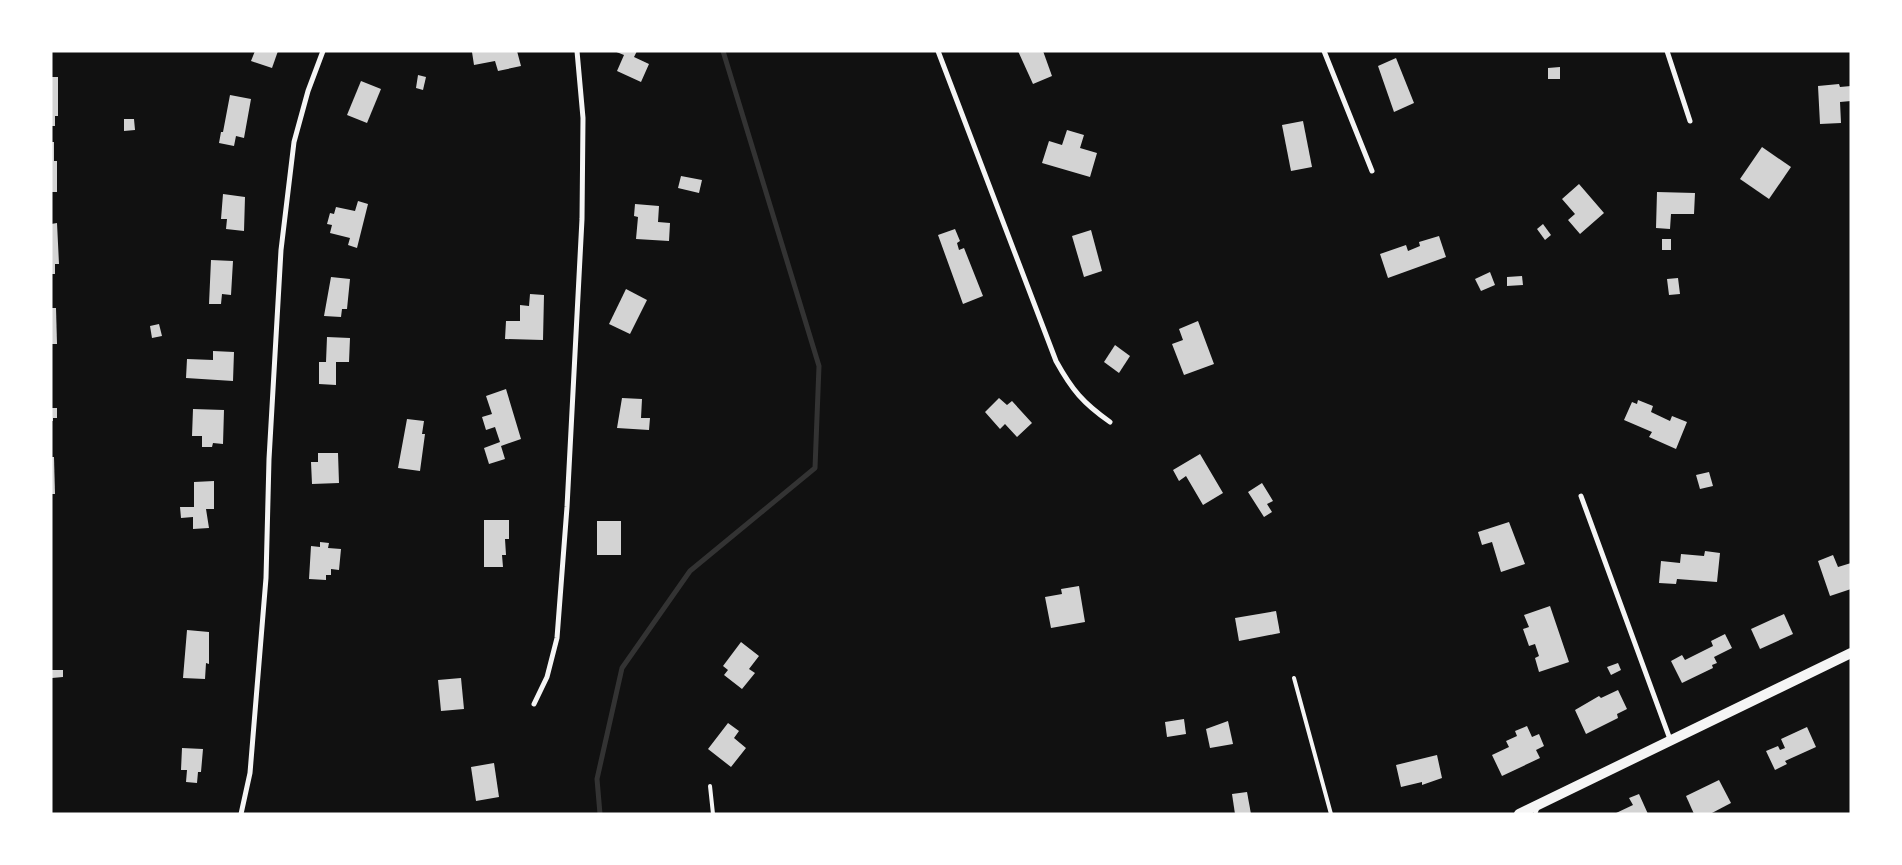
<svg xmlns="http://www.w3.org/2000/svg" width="1902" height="865" font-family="Mulish,sans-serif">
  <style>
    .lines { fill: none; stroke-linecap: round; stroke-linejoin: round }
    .stream { stroke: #333; stroke-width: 5 }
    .building { fill: #d3d3d3 }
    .service { stroke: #f5f5f5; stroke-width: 4 }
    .minor { stroke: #f5f5f5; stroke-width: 5 }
    .secondary { stroke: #f5f5f5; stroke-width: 10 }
  </style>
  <rect width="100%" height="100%" fill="#111"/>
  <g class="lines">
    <path class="stream" d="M 600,814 L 597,779 L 622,668 L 690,571 L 815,468 L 819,366 L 723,51"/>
  </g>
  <g class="building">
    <path d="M 255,51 L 278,51 L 272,68 L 251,61 Z"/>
    <path d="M 517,51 L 521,66 L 498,71 L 495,61 L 474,65 L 472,52 Z"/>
    <path d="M 614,51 L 637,51 L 634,57 L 649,64 L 641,82 L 617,71 L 624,55 Z"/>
    <path d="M 1018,51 L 1043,51 L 1052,76 L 1033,84 Z"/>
    <path d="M 1396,58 L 1414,103 L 1394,112 L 1378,66 Z"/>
    <path d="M 1560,67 L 1560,79 L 1548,79 L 1548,68 Z"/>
    <path d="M 418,75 L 426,77 L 423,90 L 416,88 Z"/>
    <path d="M 51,77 L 58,77 L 58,116 L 55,116 L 55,126 L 51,126 Z"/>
    <path d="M 361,81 L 381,89 L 367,123 L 347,115 Z"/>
    <path d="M 1839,84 L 1840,87 L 1851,86 L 1851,101 L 1840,102 L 1841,123 L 1820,124 L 1818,86 Z"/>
    <path d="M 230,95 L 251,99 L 244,138 L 236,136 L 234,146 L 219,143 L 221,132 L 223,132 Z"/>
    <path d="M 124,119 L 134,119 L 135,130 L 124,131 Z"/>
    <path d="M 1303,121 L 1312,167 L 1291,171 L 1282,125 Z"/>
    <path d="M 1067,130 L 1084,135 L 1080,148 L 1097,153 L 1090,177 L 1042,163 L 1049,141 L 1062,145 Z"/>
    <path d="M 51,142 L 54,142 L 54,161 L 57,161 L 57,192 L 51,192 Z"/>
    <path d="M 1762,147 L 1791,167 L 1769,199 L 1740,179 Z"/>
    <path d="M 681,176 L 702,180 L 699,193 L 678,188 Z"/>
    <path d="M 1579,184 L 1604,213 L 1580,234 L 1568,220 L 1575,214 L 1562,199 Z"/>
    <path d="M 1657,192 L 1695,193 L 1694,214 L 1671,214 L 1670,229 L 1656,228 Z"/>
    <path d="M 223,194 L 245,197 L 244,231 L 226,229 L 227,219 L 221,219 Z"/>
    <path d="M 358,201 L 368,204 L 357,248 L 348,245 L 350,238 L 330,233 L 332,225 L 327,224 L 330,213 L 334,214 L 336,207 L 355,211 Z"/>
    <path d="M 635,204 L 659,206 L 658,222 L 670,223 L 669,241 L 636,239 L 638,217 L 634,216 Z"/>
    <path d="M 57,223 L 59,264 L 55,264 L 55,274 L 51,274 L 51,224 Z"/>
    <path d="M 1543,224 L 1551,235 L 1545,240 L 1537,229 Z"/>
    <path d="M 955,229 L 960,241 L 957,243 L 959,250 L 964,248 L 983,296 L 963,304 L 938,235 Z"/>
    <path d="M 1091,230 L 1102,271 L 1084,277 L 1072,236 Z"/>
    <path d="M 1439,236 L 1446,257 L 1388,278 L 1380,254 L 1406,245 L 1408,251 L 1420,246 L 1419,242 Z"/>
    <rect x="1662" y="239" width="9" height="11"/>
    <path d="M 211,260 L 233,261 L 231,295 L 222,294 L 221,304 L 209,304 Z"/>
    <path d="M 1490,272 L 1495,285 L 1481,291 L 1475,279 Z"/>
    <path d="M 1522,276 L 1523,285 L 1507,286 L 1507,277 Z"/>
    <path d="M 331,277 L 350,279 L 347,309 L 342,309 L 341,317 L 324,316 Z"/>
    <path d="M 1678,278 L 1680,294 L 1669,295 L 1667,279 Z"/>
    <path d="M 626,289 L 647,300 L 630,334 L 609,324 Z"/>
    <path d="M 530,294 L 544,295 L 543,340 L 505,339 L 506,321 L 520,321 L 520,305 L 529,306 Z"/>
    <path d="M 51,308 L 56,308 L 57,344 L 51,344 Z"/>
    <path d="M 1198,321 L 1214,364 L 1184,375 L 1172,344 L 1183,340 L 1179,329 Z"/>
    <path d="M 159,324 L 162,336 L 152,338 L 150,326 Z"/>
    <path d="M 327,337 L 350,338 L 349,362 L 336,362 L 336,385 L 319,384 L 319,362 L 326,362 Z"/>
    <path d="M 1115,345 L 1130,356 L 1119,373 L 1104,362 Z"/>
    <path d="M 213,351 L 234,352 L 233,381 L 186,378 L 187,359 L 213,360 Z"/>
    <path d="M 506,389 L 521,439 L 501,446 L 505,459 L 489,464 L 484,448 L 500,442 L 495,427 L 486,430 L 482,417 L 492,414 L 486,396 Z"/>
    <path d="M 622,398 L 642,399 L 641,418 L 650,418 L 649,430 L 617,428 Z"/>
    <path d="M 999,398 L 1007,405 L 1012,401 L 1032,423 L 1017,437 L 1005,424 L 1000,429 L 985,412 Z"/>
    <path d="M 1638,400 L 1653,406 L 1651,412 L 1670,421 L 1672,416 L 1687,422 L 1676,449 L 1649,437 L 1652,432 L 1624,420 L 1632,402 L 1637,404 Z"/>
    <path d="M 51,408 L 57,408 L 57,418 L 53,418 L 53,421 L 51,421 Z"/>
    <path d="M 193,409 L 224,410 L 223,444 L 213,443 L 212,447 L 202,447 L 202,436 L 192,436 Z"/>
    <path d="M 407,419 L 424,421 L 422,434 L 425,434 L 420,471 L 398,468 Z"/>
    <path d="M 318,453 L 338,453 L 339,483 L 312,484 L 311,462 L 318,462 Z"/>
    <path d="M 1200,454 L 1223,493 L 1203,505 L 1186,476 L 1179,481 L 1173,470 Z"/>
    <path d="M 51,457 L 54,457 L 55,494 L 51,494 Z"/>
    <path d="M 1709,472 L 1713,486 L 1700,489 L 1696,475 Z"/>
    <path d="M 214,481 L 214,509 L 206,509 L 209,528 L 193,529 L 193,517 L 181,518 L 180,507 L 194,507 L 194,482 Z"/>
    <path d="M 1262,483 L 1273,501 L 1267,504 L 1272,512 L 1264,517 L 1248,492 Z"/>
    <path d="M 484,520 L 509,520 L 509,539 L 505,539 L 506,555 L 502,555 L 503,567 L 484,567 Z"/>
    <rect x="597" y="521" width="24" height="34"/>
    <path d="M 1509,522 L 1525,564 L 1501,572 L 1492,542 L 1482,545 L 1478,532 Z"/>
    <path d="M 320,542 L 329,543 L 328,548 L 341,549 L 339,570 L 331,569 L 331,575 L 326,575 L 326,580 L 309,579 L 311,546 L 320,547 Z"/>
    <path d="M 1705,551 L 1720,553 L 1717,582 L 1677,579 L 1676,584 L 1659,583 L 1661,561 L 1680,563 L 1681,554 L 1704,556 Z"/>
    <path d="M 1833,555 L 1838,567 L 1851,563 L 1851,589 L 1830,596 L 1818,561 Z"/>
    <path d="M 1079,586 L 1085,622 L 1051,628 L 1045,597 L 1062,594 L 1061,589 Z"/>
    <path d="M 1550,606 L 1569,662 L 1539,672 L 1535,658 L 1539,656 L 1535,644 L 1529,646 L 1523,629 L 1529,627 L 1524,615 Z"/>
    <path d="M 1276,611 L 1280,633 L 1239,641 L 1235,618 Z"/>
    <path d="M 1784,614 L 1793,634 L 1760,649 L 1751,629 Z"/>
    <path d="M 187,630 L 209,632 L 209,664 L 206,663 L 205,679 L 183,678 Z"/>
    <path d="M 1725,634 L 1732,648 L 1714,657 L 1717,663 L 1712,665 L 1713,668 L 1682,683 L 1671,661 L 1682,655 L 1685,660 L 1713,646 L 1711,641 Z"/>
    <path d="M 741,642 L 759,656 L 749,669 L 755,673 L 742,689 L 724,675 L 728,670 L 723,666 Z"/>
    <path d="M 1618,663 L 1621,670 L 1611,675 L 1607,667 Z"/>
    <path d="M 52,670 L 63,670 L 63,677 L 52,678 Z"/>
    <path d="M 461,678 L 464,709 L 441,711 L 438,680 Z"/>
    <path d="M 1618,690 L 1627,709 L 1617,714 L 1618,718 L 1586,734 L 1575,710 L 1599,696 L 1601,698 Z"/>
    <path d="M 1184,719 L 1186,734 L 1167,737 L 1165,722 Z"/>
    <path d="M 1228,721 L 1233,744 L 1210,748 L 1206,729 Z"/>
    <path d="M 728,723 L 739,731 L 734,738 L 746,748 L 731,767 L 708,749 Z"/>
    <path d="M 1527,726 L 1532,737 L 1539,734 L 1544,746 L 1536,750 L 1540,758 L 1502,776 L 1492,755 L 1509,747 L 1506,741 L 1517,736 L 1515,731 Z"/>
    <path d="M 1807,727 L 1816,747 L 1785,761 L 1787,764 L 1775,770 L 1766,751 L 1778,746 L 1780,750 L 1785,748 L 1781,739 Z"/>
    <path d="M 182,748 L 203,749 L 201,772 L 198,772 L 197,783 L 186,782 L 187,770 L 181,770 Z"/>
    <path d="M 1437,755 L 1442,778 L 1422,785 L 1422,782 L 1401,787 L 1396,765 Z"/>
    <path d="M 494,763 L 499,797 L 476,801 L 471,767 Z"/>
    <path d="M 1719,780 L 1731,803 L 1710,814 L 1694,814 L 1686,796 Z"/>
    <path d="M 1247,792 L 1251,814 L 1235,814 L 1232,794 Z"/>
    <path d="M 1639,794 L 1648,814 L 1614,814 L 1633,805 L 1629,798 Z"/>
  </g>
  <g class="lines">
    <g class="service">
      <path d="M 1294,678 L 1331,814"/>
      <path d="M 710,786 L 713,814"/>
      <path d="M 1535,814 L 1538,807"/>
    </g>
    <g class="minor">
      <path d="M 938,51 L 1056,361 C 1072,390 1083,403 1110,422"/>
      <path d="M 1324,51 L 1372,171"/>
      <path d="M 1667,51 L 1690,121"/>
      <path d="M 1581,496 L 1671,742"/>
      <path d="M 534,704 L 547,677 L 557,638 L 567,507 L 582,219 L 583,118 L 577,51"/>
      <path d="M 241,814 L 250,773 L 266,578 L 269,459 L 281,250 L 294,142 L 308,91 L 323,51"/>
    </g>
    <path class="secondary" d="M 1519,814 L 1851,653"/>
  </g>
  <rect width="1902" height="865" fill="none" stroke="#ffffff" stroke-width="105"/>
</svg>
